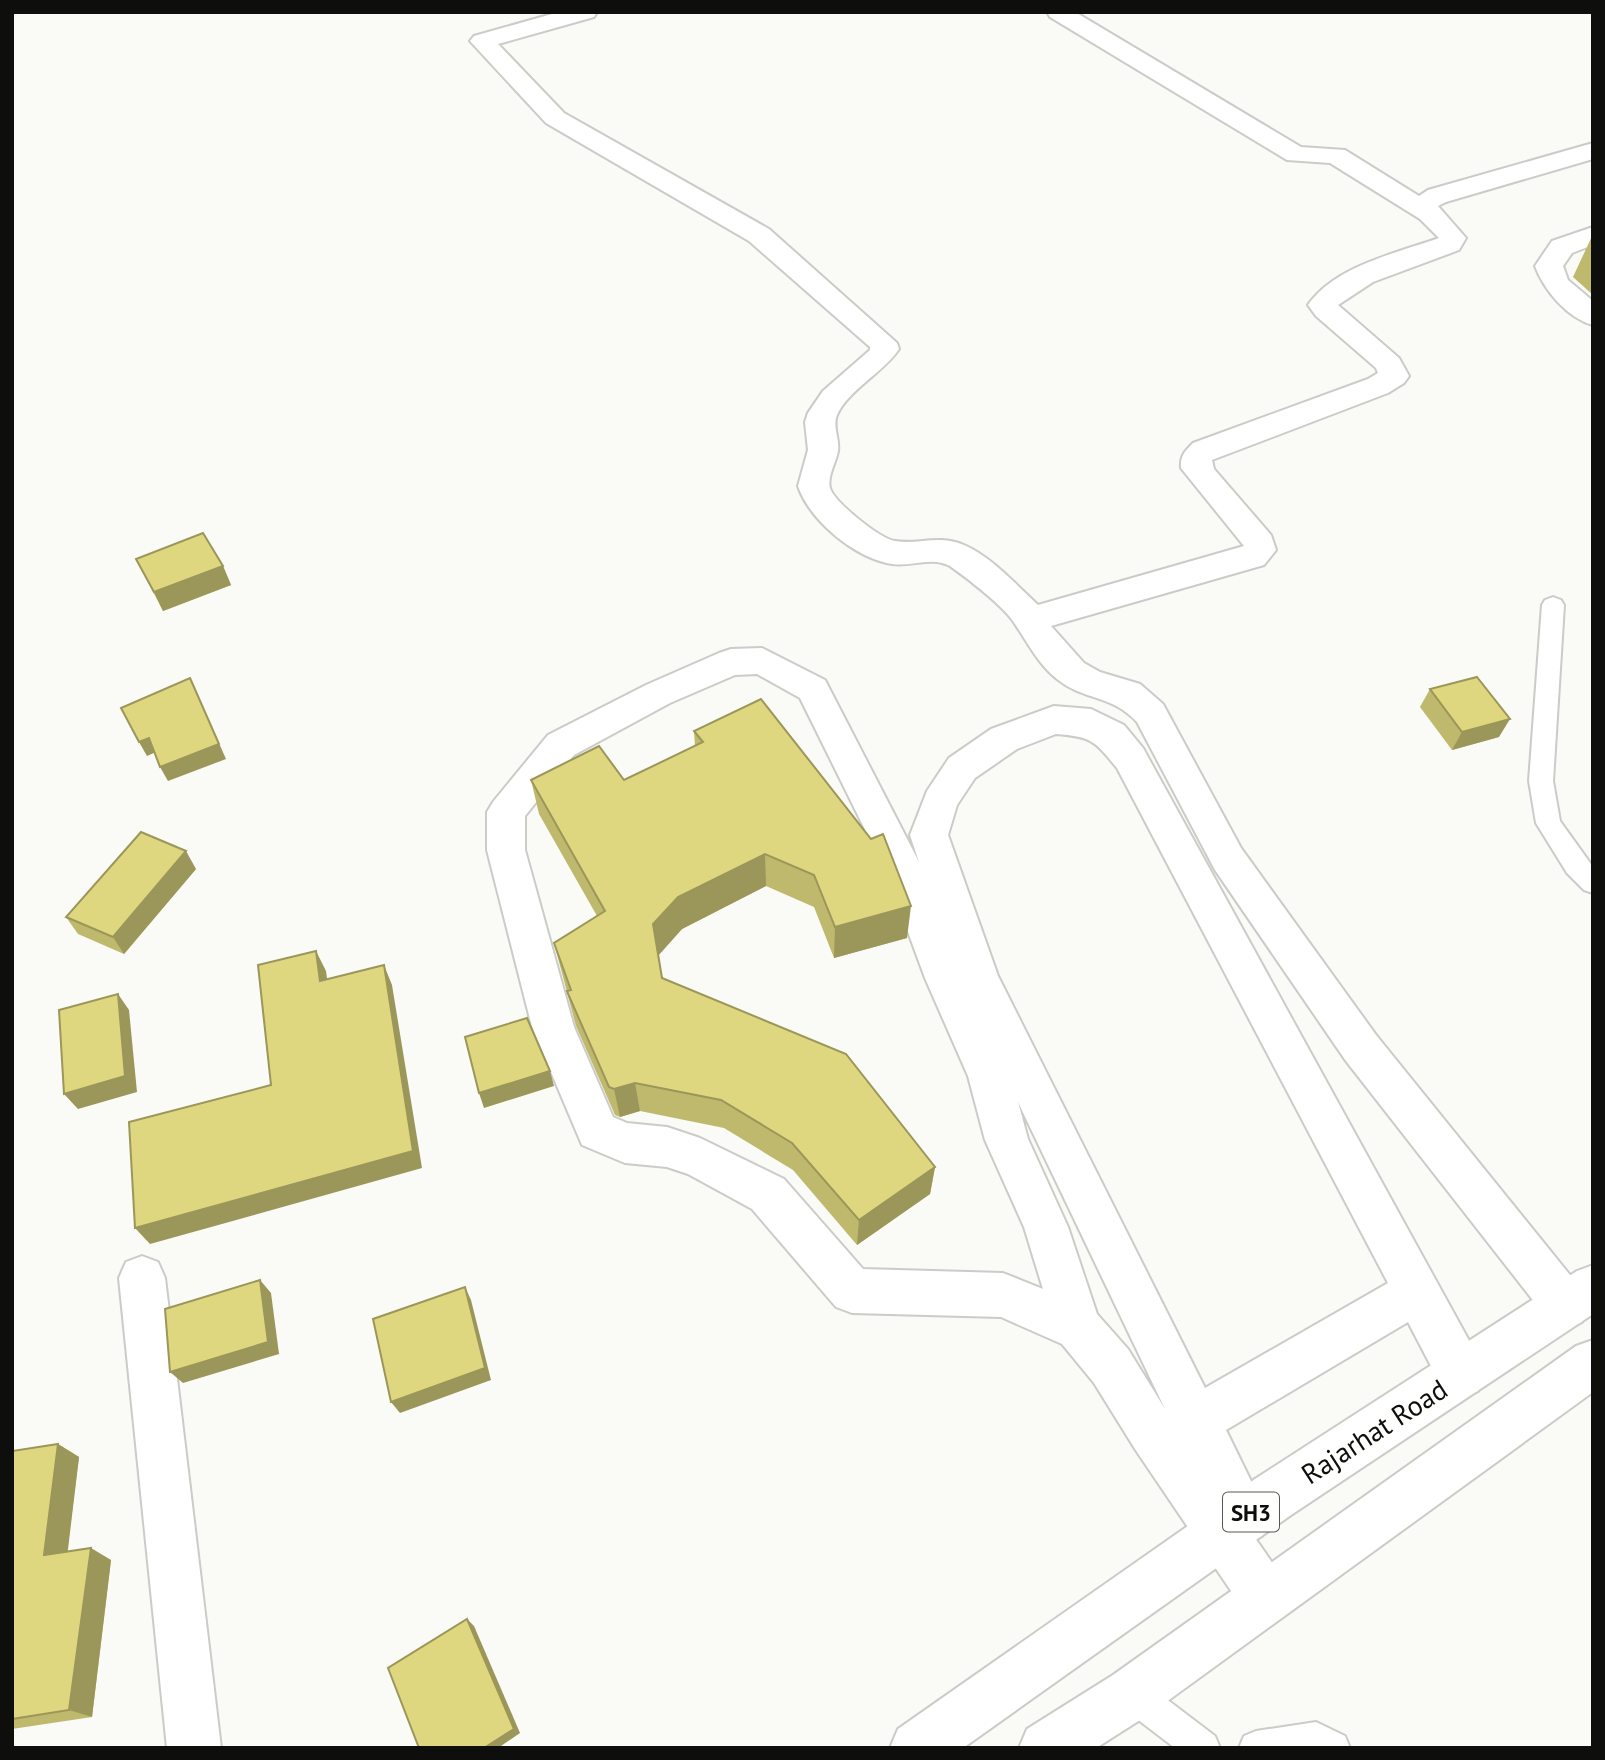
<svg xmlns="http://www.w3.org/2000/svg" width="1605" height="1760" font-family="'PT Sans',sans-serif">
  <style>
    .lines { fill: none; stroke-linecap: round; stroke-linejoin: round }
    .service-casing { stroke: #cbcbc7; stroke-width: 4 }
    .minor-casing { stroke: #cbcbc7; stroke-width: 4 }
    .primary-casing { stroke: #cbcbc7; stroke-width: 4 }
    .service { fill: #fff; fill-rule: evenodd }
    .minor { fill: #fff; fill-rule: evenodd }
    .primary { fill: #fff; fill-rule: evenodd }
    .wall { fill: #bfb96d }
    .shaded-wall { fill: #9b9659 }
    .building { fill: #ded77f; stroke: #9b9659; stroke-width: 2 }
    .labels { text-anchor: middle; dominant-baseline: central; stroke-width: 5; stroke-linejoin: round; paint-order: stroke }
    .shield { fill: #fffffe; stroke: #565655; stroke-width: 2 }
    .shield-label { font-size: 23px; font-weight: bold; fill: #0e0e0c }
    .near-street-label { font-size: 28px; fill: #0e0e0c; stroke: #fffffe }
  </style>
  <rect width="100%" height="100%" fill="#fafaf6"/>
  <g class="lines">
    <g class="service-casing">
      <g id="service">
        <path d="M 1553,597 L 1561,600 L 1564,605 L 1553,781 L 1560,821 L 1593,867 L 1593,893 L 1584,890 L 1567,873 L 1536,823 L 1529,781 L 1542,605 L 1545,600 Z"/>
        <path d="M 1132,1677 L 1144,1682 L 1215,1736 L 1220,1748 L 1175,1748 L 1120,1706 L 1115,1694 L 1120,1682 Z"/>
        <path d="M 1316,1722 L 1345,1736 L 1350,1748 L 1239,1748 L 1244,1736 L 1256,1731 Z"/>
      </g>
    </g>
    <g class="minor-casing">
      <g id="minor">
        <path d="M 559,12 L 597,12 L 594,17 L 498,44 L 564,113 L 769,229 L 897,343 L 899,349 C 884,372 848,390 837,415 C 832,427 840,439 838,451 C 836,463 827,476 830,488 C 834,502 880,539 895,541 C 920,545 937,534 964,545 C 992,557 1016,585 1038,605 L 1244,546 L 1181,468 C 1180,456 1185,451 1193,443 L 1368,379 L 1378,373 L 1376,368 L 1316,316 L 1308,305 C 1335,266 1397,253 1439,238 L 1420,219 L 1330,163 L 1287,160 L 1050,17 L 1047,12 L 1075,12 L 1301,147 L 1345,150 L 1419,196 L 1428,190 L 1593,143 L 1593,159 L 1446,202 L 1438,206 L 1466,238 L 1459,250 L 1373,282 L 1338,305 L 1399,358 L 1409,376 L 1404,383 L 1388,393 L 1212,460 L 1214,469 L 1271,535 L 1276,550 L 1264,565 L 1051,626 L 1084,663 L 1100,672 L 1140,684 L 1163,704 L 1241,848 L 1376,1035 L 1582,1290 L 1589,1306 L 1582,1322 L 1566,1329 L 1550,1322 L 1346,1061 L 1215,870 L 1137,722 C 1111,694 1084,701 1057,679 C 1038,664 1028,643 1015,624 C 1005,607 967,578 950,566 C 931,556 912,567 892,564 C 855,558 810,521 798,486 L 808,450 L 805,422 L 808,413 L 823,391 L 870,350 L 870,347 L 749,241 L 546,123 L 470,41 L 474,36 Z"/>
        <path d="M 1593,227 L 1593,245 L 1572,253 L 1563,266 L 1568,280 L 1593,301 L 1593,325 C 1567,318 1544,290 1535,266 L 1552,241 Z"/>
        <path d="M 762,648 L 825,680 L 919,862 L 910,835 L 927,791 L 949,758 L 991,729 L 1054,706 L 1091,709 L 1124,725 L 1143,748 L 1478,1357 L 1485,1374 L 1478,1391 L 1461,1398 L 1444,1391 L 1408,1322 L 1226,1430 L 1269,1518 L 1262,1536 L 1255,1538 L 1284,1580 L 1292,1598 L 1284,1616 L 1266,1624 L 1248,1616 L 1135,1449 L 1094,1383 L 1062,1344 L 1001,1317 L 852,1313 L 836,1307 L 752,1209 L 688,1174 L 667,1167 L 625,1163 L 582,1145 L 532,1027 L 487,850 L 487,812 L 493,802 L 548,735 L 646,685 L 719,653 L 731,649 ZM 757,674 L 800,698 L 886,872 L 925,978 L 968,1076 L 985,1140 L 1024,1227 L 1043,1289 L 1003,1273 L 863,1269 L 784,1179 L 700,1138 L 667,1127 L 627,1123 L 613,1117 L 574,1027 L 525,850 L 525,816 L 574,755 L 670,703 L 735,675 ZM 1056,734 C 1092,737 1094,740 1117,768 L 1388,1283 L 1205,1388 L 998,976 L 948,835 L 957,805 L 975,778 L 1017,749 ZM 1018,1102 L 1165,1409 L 1128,1349 L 1097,1314 L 1068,1227 L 1028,1139 Z"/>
        <path d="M 142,1256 L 158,1262 L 165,1278 L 221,1748 L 167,1748 L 119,1278 L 126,1262 Z"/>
      </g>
    </g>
    <g class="primary-casing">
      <g id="primary">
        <path d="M 1593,1265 L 1593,1314 L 1291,1515 L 963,1748 L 890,1748 L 898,1729 L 1255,1479 L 1577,1271 Z"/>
        <path d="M 1593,1340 L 1593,1392 L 1151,1713 L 1096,1748 L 1019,1748 L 1027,1729 L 1113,1675 L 1576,1346 Z"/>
      </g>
    </g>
    <use href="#service" class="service"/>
    <use href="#minor" class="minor"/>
    <use href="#primary" class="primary"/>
  </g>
  <g class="wall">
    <path d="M 1593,234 L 1593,295 L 1573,277 Z"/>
    <path d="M 136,559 L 223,566 L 231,585 L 163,611 Z"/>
    <path d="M 1430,689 L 1499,737 L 1452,750 L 1420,707 Z"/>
    <path d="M 694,731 L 907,938 L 834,958 L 814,907 L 766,886 L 682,929 L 658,955 L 662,978 L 935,1167 L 930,1194 L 857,1245 L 793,1170 L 724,1128 L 640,1111 L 620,1117 L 615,1115 L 576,1026 L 554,943 L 597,916 L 539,814 L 531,780 L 624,780 L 695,746 Z"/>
    <path d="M 196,869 L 124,954 L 78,934 L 66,917 Z"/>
    <path d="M 58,1444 L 79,1457 L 67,1551 L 111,1560 L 92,1717 L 12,1729 L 12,1451 Z"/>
  </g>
  <g class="shaded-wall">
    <path d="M 223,566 L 231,585 L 163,611 L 154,592 Z"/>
    <path d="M 190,678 L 226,759 L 168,781 L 160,767 Z"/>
    <path d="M 1510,719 L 1499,737 L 1452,750 L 1462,732 Z"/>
    <path d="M 149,738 L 156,752 L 147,756 L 139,742 Z"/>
    <path d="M 186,851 L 196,869 L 124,954 L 113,937 Z"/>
    <path d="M 765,854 L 766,886 L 682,929 L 658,956 L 653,924 L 678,897 Z"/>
    <path d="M 911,906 L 907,938 L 834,958 L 835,927 Z"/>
    <path d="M 316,951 L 326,971 L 330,1001 L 320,981 Z"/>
    <path d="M 384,965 L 392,985 L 422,1168 L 150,1244 L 135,1228 L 413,1151 Z"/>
    <path d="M 118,994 L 129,1010 L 137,1092 L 78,1109 L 64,1094 Z"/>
    <path d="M 550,1071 L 554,1086 L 484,1108 L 479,1093 Z"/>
    <path d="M 635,1083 L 640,1111 L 620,1117 L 614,1089 Z"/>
    <path d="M 935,1167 L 930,1194 L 857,1245 L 859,1220 Z"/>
    <path d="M 260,1280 L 271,1293 L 279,1354 L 183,1383 L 170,1372 Z"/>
    <path d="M 465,1287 L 471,1300 L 491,1380 L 400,1413 L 391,1402 Z"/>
    <path d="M 58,1444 L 79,1457 L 66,1566 L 44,1555 Z"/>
    <path d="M 91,1548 L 111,1560 L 92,1717 L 69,1710 Z"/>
    <path d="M 467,1619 L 474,1626 L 520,1733 L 498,1748 L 484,1748 Z"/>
  </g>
  <g class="building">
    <path d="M 203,533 L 223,566 L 154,592 L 136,559 Z"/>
    <path d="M 1477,677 L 1510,719 L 1462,732 L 1430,689 Z"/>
    <path d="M 190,678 L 219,744 L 160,767 L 149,738 L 139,742 L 121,708 Z"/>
    <path d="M 761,699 L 871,839 L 883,834 L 911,906 L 835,927 L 814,875 L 765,854 L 678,897 L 653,924 L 662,978 L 846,1054 L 935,1167 L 859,1220 L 792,1143 L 721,1100 L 635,1083 L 614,1089 L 609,1087 L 569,996 L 567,991 L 571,990 L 554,943 L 605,911 L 531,780 L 599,746 L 624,780 L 703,742 L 694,731 Z"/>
    <path d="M 141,832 L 186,851 L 113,937 L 66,917 Z"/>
    <path d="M 316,951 L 320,981 L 384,965 L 413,1151 L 135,1228 L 129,1122 L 271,1085 L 258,965 Z"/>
    <path d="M 118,994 L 125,1076 L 64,1094 L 59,1010 Z"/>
    <path d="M 527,1018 L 550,1071 L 479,1093 L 465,1037 Z"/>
    <path d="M 260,1280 L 268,1342 L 170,1372 L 165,1309 Z"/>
    <path d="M 465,1287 L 485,1368 L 391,1402 L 373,1319 Z"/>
    <path d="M 58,1444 L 44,1555 L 91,1548 L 69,1710 L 12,1719 L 12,1451 Z"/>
    <path d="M 467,1619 L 514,1729 L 484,1748 L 419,1748 L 388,1668 Z"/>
  </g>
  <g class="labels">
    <rect class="shield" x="1223" y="1492.5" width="56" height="39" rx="5"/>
    <g class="shield-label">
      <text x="1251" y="1512">SH3</text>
    </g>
    <g class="near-street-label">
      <text transform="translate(1374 1431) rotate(-33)">Rajarhat Road</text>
    </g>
  </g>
  <rect width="1605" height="1760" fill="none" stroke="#0e0e0c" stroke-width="28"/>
</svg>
